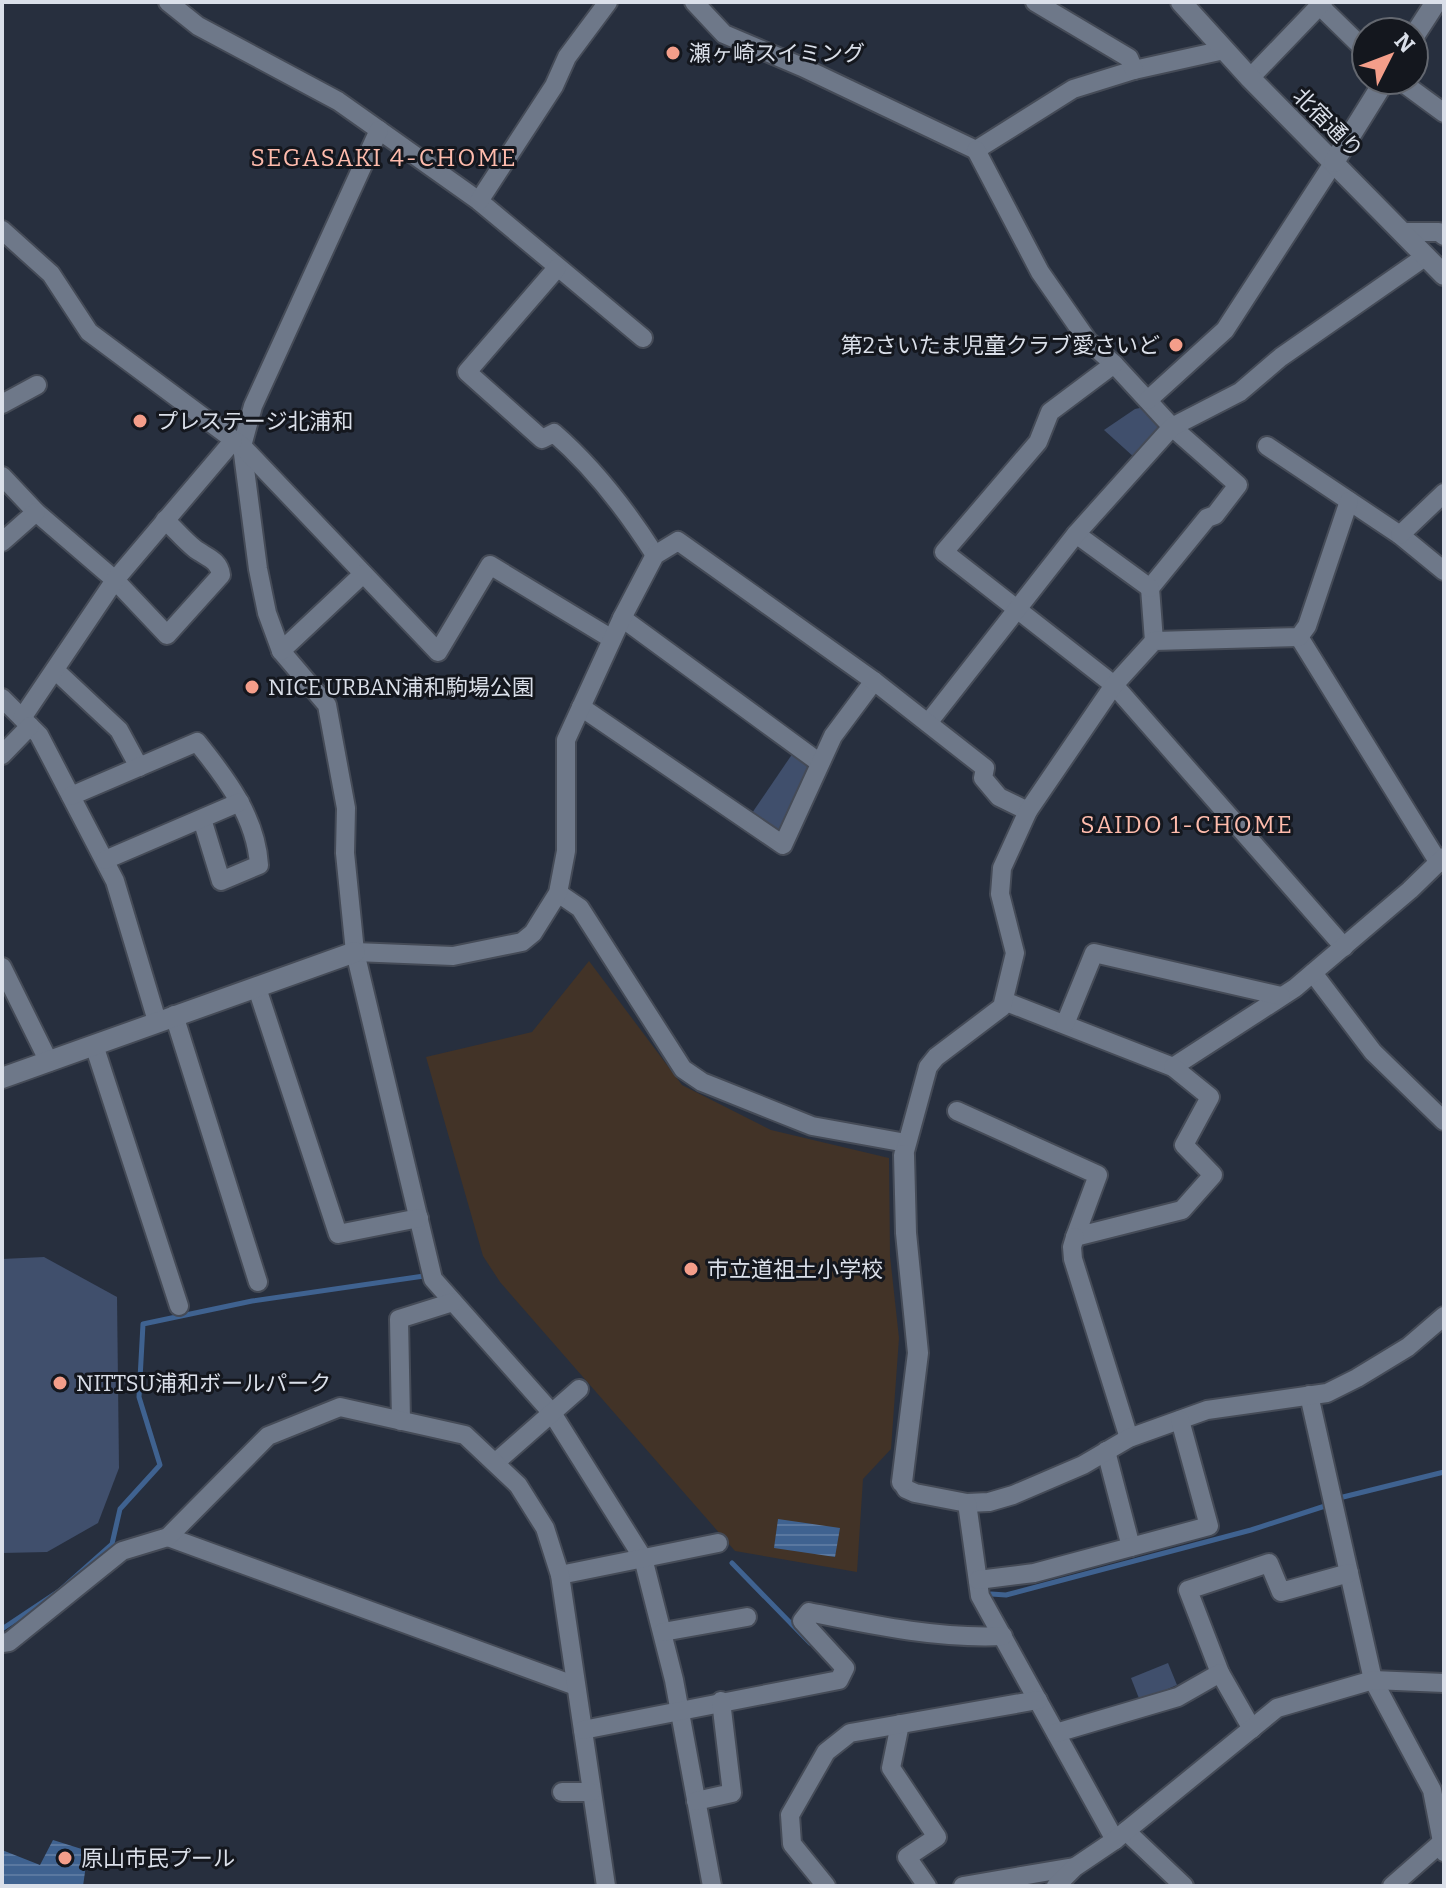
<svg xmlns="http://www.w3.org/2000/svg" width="1446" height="1888" font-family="Bitter,'Noto Sans JP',serif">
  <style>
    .education { fill: #423327 }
    .park { fill: #404f6c }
    .water { fill: url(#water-rules) }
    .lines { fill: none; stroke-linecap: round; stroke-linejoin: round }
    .stream { stroke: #3f6290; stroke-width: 5 }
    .minor-casing { stroke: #454b57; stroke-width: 22 }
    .tertiary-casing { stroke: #454b57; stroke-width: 24 }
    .minor { stroke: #6e7889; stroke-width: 18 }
    .tertiary { stroke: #6e7889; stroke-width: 20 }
    .poi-dot { fill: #f49e8a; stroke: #14171e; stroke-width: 3 }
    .labels { text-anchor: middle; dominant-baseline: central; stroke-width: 6; stroke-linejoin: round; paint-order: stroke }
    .poi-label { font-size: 22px; fill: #dadfe9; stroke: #14171e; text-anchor: start }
    .street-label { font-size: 22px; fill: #dadfe9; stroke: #14171e }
    .neighbourhood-label { font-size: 24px; letter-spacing: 2px; fill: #febbac; stroke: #14171e }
  </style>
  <defs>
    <pattern id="water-rules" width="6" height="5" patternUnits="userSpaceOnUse" patternTransform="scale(2)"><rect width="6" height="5" fill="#3f6290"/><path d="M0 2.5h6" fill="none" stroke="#5a78a0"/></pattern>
  </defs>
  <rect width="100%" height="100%" fill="#272f3e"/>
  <path class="education" d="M 589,961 L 682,1085 L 771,1130 L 889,1158 L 890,1256 L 899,1338 L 891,1449 L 863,1479 L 857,1572 L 735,1551 L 500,1282 L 483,1256 L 426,1057 L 532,1032 Z"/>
  <g class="park">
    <path d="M 1149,406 L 1164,422 L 1135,458 L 1104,430 L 1135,409 Z"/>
    <path d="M 795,750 L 813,762 L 779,836 L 750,816 Z"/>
    <path d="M 44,1257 L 117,1297 L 119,1468 L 98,1523 L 47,1552 L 2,1553 L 2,1259 Z"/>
    <path d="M 1168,1663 L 1177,1685 L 1140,1701 L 1131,1678 Z"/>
  </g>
  <g class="water">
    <path d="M 778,1519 L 840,1528 L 835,1557 L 774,1548 Z"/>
    <path d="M 53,1840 L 88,1851 L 83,1886 L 2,1886 L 2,1850 L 40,1865 Z"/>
  </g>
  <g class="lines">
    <g class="stream">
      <path d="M 1339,1498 L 1444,1472"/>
      <path d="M 732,1563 L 810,1643"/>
      <path d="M 991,1594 L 1006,1595 L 1251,1530 L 1325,1506"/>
      <path d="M 2,1629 L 59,1591 L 112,1544 L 120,1509 L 160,1465 L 139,1397 L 143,1324 L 252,1301 L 424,1276"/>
    </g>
    <g class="minor-casing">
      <g id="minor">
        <path d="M 168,2 L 198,26 L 338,101 L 379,130 L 479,201 L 643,338"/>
        <path d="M 694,2 L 724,34 L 802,67 L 976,150 L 1073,89 L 1134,70 L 1224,50"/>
        <path d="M 1035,2 L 1129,58 L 1134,70"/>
        <path d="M 1320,6 L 1366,51"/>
        <path d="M 1250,78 L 1323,2"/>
        <path d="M 1399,80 L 1444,113"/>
        <path d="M 379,130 L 253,406 L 242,446 L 258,569 L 267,613 L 281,651 L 327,705 L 346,808 L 345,853 L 355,952 L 433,1279 L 552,1413 L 643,1558 L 674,1680 L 712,1886"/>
        <path d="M 976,150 L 1040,272 L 1088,341 L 1114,364 L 1172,427 L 1238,485 L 1215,515 L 1207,518 L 1150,588 L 1154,641"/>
        <path d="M 479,201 L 554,86 L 567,57 L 608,2"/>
        <path d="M 2,230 L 51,274 L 89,332 L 242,446 L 438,652 L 490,565 L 612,639"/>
        <path d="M 1404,232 L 1439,232 L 1444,236"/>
        <path d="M 557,268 L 467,372 L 542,439 L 554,433 C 593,467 627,511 655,555"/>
        <path d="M 1114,364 L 1050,412 L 1038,442 L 944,552 L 1114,685 L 1344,947"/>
        <path d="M 1148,400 L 1225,330 L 1334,162"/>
        <path d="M 2,404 L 37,385"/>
        <path d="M 1267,446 L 1400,535 L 1444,571"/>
        <path d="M 2,476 L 36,512 L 115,580 L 167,635 L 221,575 C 219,559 205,557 194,548 C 184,540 175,529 165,520"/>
        <path d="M 1076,534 L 1150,588"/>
        <path d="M 1400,535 L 1444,493"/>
        <path d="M 2,542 L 36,512"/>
        <path d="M 622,618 L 820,763"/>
        <path d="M 1299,637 L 1439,863"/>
        <path d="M 281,651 L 363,574"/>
        <path d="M 55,670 L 119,730 L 139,767"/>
        <path d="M 2,698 L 39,735 L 115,881 L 157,1021"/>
        <path d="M 581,707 L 783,845 L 833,736 L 874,681"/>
        <path d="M 22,718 L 115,580 L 233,441"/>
        <path d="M 928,723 L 1076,534 L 1172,427 L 1240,392 L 1281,357 L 1426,256"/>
        <path d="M 2,755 L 30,726"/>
        <path d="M 71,796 L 197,742 C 226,778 256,817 259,865 L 221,881 L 202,819"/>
        <path d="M 105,860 L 240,802"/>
        <path d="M 558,893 L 580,908 L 683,1069 L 702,1082 L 812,1126 L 906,1143"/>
        <path d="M 355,952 L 453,956 L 522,942 L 533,933 L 558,893 L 566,851 L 566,740 L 622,618 L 655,555 L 678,541 L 874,681 L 985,768 L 983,778 L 999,797 L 1028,811"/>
        <path d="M 2,967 L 49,1062"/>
        <path d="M 1313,973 L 1373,1052 L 1444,1121"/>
        <path d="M 257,988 L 338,1234 L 419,1218"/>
        <path d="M 1004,1001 L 1173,1067 L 1295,988 L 1410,890 L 1444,857"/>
        <path d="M 174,1015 L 258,1282"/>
        <path d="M 1065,1024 L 1094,953 L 1281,996"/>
        <path d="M 94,1045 L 179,1306"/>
        <path d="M 957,1111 L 1098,1175 L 1075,1237 L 1182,1210 L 1213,1175 L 1184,1145 L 1210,1097 L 1173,1067"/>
        <path d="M 904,1155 L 928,1067 L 936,1057 L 1002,1007 L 1015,953 L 1000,894 L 1002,868 L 1028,811 L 1114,685 L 1154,641 L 1299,637 L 1307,626 L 1349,501"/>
        <path d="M 1075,1237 L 1072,1247 L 1073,1259 L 1129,1438"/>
        <path d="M 1309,1395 L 1373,1680 L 1432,1790 L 1444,1852"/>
        <path d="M 401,1421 L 399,1319 L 453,1302"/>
        <path d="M 1106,1451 L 1131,1547"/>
        <path d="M 496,1462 L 579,1389"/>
        <path d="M 902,1482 L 906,1489 L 915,1493 L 967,1503 L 989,1502 L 1013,1495 L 1083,1465 L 1129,1438 L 1207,1410 L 1327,1393 L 1357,1378 L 1408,1347 L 1444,1316"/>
        <path d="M 967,1503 L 980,1596 L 1115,1840"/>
        <path d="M 168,1537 L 576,1686"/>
        <path d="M 560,1575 L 718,1543"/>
        <path d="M 978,1580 L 1034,1573 L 1209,1526 L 1180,1420"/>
        <path d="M 663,1632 L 747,1617"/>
        <path d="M 2,1643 L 9,1642 L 122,1551 L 168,1537 L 268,1436 L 340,1407 L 465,1435 L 518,1485 L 545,1528 L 560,1575 L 606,1886"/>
        <path d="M 1220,1673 L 1188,1590 L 1269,1563 L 1281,1592 L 1349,1573"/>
        <path d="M 900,1724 L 891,1768 L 937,1837 L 907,1857 L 927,1886"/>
        <path d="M 583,1730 L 839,1680 L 845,1668 L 802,1621 L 809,1612 C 873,1625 937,1639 1003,1636"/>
        <path d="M 1056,1733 L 1178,1697 L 1220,1673 L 1252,1729"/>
        <path d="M 562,1792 L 591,1792"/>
        <path d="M 696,1801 L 732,1793 L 721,1701"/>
        <path d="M 1126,1831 L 1184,1886"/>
        <path d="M 826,1886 L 792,1844 L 790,1815 L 826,1752 L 850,1733 L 1038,1700"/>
        <path d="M 963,1886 L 1074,1867"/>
        <path d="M 1056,1886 L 1075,1867 L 1115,1840 L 1277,1708 L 1373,1680 L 1444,1683"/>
        <path d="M 1392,1886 L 1441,1843"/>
      </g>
    </g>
    <g class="tertiary-casing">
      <g id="tertiary">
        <path d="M 1181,2 L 1250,78 L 1444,275"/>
        <path d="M 1414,36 L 1436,2"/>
        <path d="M 1334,162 L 1385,80"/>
        <path d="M 2,1078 L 355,952"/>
        <path d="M 902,1482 L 918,1353 L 906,1233 L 904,1155"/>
      </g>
    </g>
    <use href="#minor" class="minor"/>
    <use href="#tertiary" class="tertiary"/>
  </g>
  <g class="poi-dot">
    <circle cx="673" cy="53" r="8"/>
    <circle cx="1176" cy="345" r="8"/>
    <circle cx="140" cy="421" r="8"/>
    <circle cx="252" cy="687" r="8"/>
    <circle cx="691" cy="1269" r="8"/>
    <circle cx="60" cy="1383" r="8"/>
    <circle cx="65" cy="1858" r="8"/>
  </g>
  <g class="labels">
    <g class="poi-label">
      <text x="689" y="53">瀬ヶ崎スイミング</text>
      <text x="1160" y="345" text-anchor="end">第2さいたま児童クラブ愛さいど</text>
      <text x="156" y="421">プレステージ北浦和</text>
      <text x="268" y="687">NICE URBAN浦和駒場公園</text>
      <text x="707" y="1269">市立道祖土小学校</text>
      <text x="76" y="1383">NITTSU浦和ボールパーク</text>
      <text x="81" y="1858">原山市民プール</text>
    </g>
    <g class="street-label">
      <text transform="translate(1328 123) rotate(45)">北宿通り</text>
    </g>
    <g class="neighbourhood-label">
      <text x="384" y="158">SEGASAKI 4-CHOME</text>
      <text x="1187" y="825">SAIDO 1-CHOME</text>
    </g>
  </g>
  <rect width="1446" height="1888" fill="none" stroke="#dadfe9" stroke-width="8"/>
  <g transform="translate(1390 56) rotate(48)"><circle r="38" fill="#14171e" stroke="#63676f" stroke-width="2"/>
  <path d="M0-6L14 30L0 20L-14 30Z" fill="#f49e8a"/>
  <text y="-12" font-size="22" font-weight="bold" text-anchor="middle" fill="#dadfe9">N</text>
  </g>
</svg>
